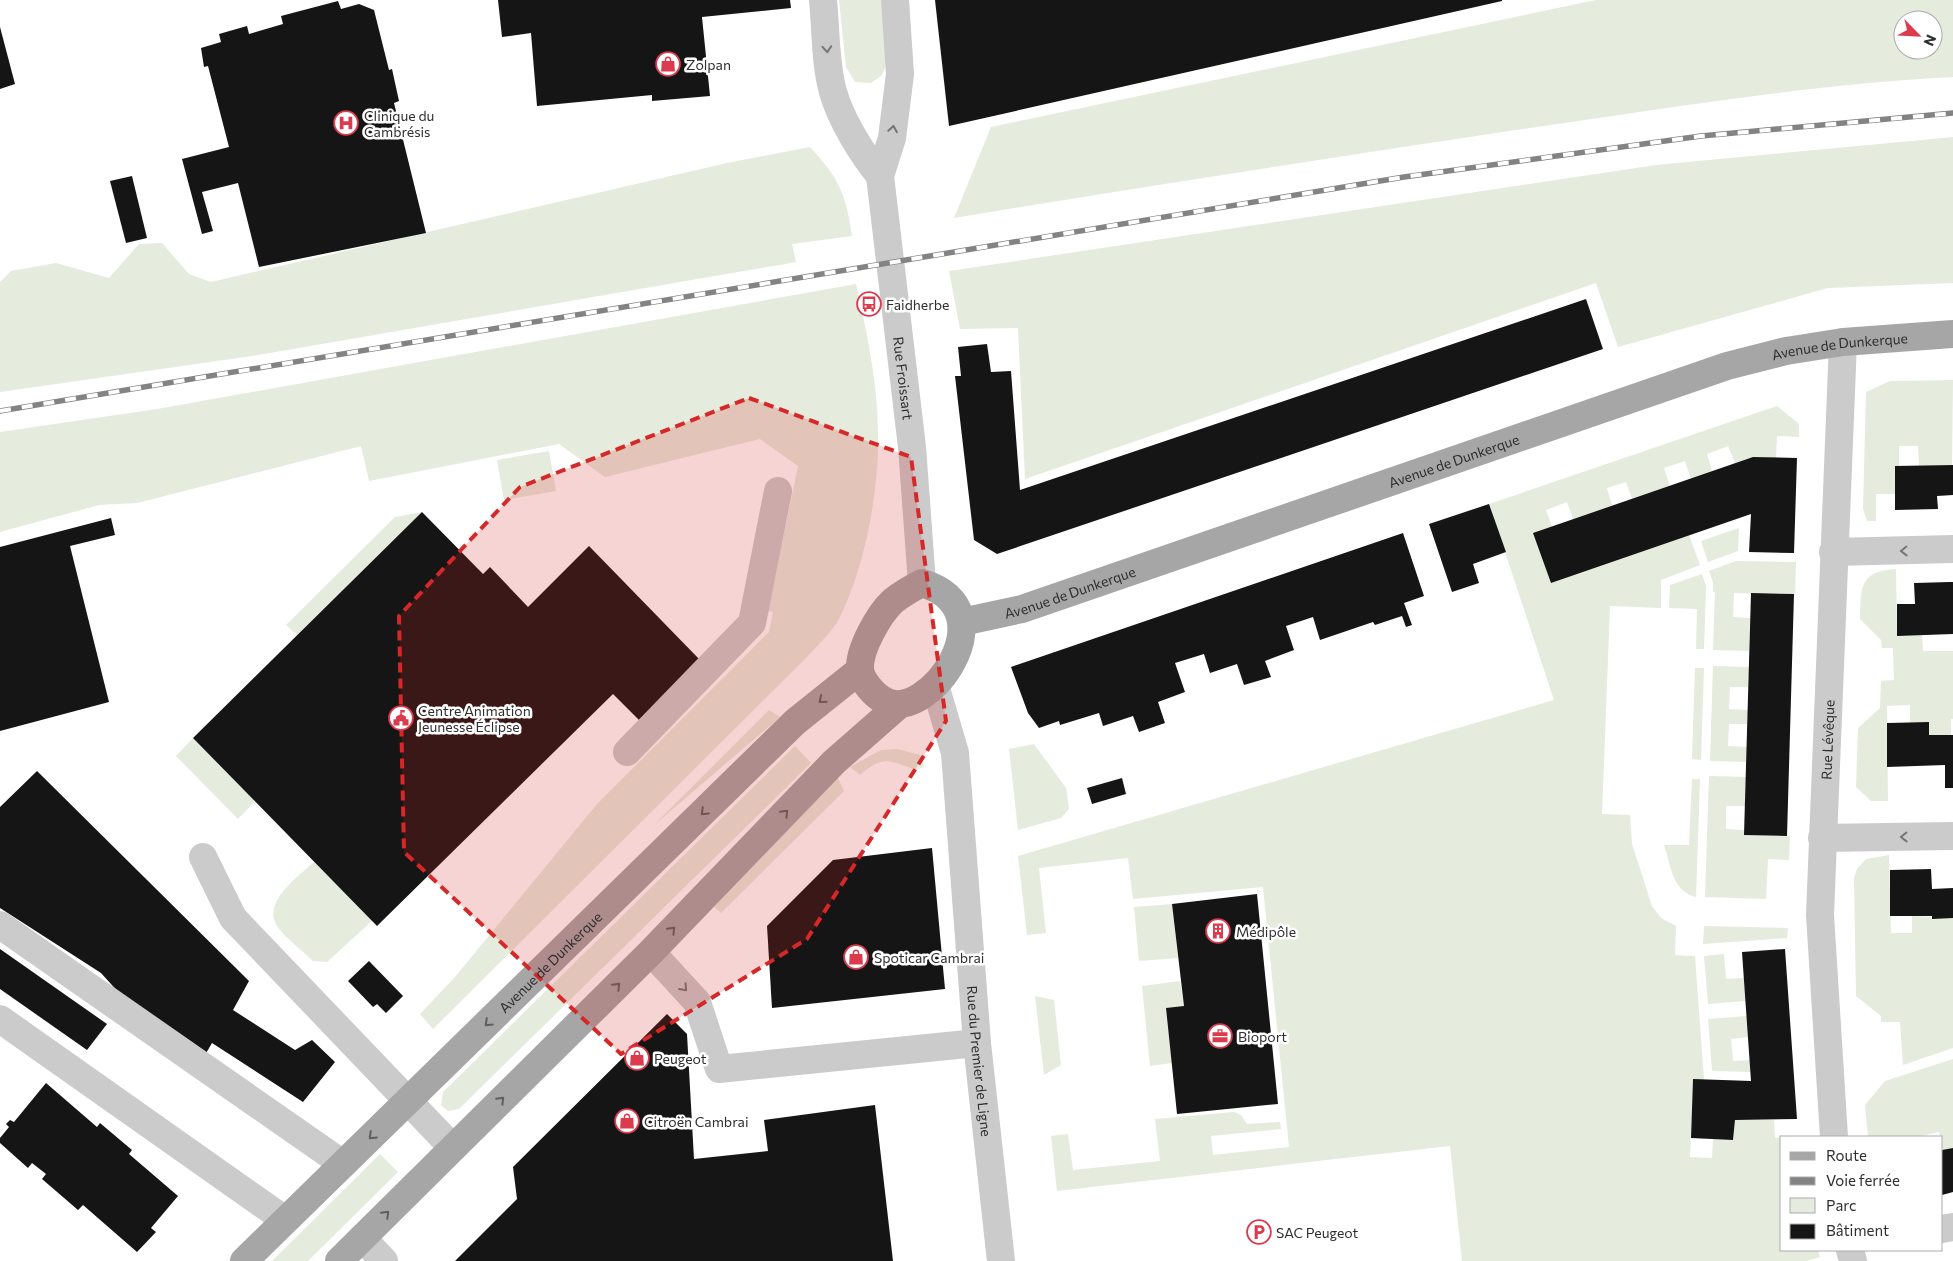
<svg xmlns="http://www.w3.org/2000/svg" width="1953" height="1261" font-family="Commissioner,sans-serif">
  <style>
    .green { fill: #e5ebdd; fill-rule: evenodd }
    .building { fill: #151515 }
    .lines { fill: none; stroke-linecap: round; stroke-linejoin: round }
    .minor { stroke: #cbcbcb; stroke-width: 28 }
    .major { stroke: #a6a6a6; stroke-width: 28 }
    .rail-casing { stroke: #838383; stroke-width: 5.5 }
    .rail { stroke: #fff; stroke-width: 4; stroke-dasharray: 11; stroke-linecap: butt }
    .oneway { stroke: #757575 }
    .oneway2 { stroke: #5e5e5e }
    .marked { fill: #d62828; fill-opacity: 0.2; stroke: #d62828; stroke-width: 4; stroke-dasharray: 10 6; stroke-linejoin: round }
    .labels { text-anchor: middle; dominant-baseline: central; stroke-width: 5; stroke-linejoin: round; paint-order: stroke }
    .poi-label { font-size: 14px; fill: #2e2e2e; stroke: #fff; text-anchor: start }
    .street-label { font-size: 14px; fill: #2e2e2e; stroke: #fff }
  </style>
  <rect width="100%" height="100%" fill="#fff"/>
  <g class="green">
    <path d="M 839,0 L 882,0 L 887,64 L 881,76 L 871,83 L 855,82 L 846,67 Z"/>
    <path d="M 1596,0 L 1953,0 L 1953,77 C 1813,84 1669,108 1530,128 C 1338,157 1146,186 954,218 L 991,127 ZM 1903,20 L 1933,20 L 1933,50 L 1903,50 Z"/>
    <path d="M 1953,137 L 1953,283 L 1828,288 L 1618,347 L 1596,283 L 1025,479 L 1018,328 L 960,329 L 949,271 L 1656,165 Z"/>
    <path d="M 810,147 C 839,178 846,194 852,236 L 792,244 L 796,262 L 252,356 L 0,392 L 0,282 L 11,271 L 56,263 L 109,278 L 139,244 L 162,243 L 189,274 L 211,282 L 727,163 Z"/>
    <path d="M 856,284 C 867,333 878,384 878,434 C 879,492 865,567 839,619 C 831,633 816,647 805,659 L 433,1029 L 420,1014 L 455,977 L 597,804 L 769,632 L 773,612 L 768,611 L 798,466 L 760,439 L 605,477 L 559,444 L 369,481 L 361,446 L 137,503 L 99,505 L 0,532 L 0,432 L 157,409 Z"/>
    <path d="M 1953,380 L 1952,465 L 1919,466 L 1918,446 L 1899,446 L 1899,466 L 1895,466 L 1895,494 L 1876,494 L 1876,521 L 1867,521 L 1863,509 L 1866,392 L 1890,381 Z"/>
    <path d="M 1777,406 L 1799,424 L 1799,437 L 1777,436 L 1776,458 L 1753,457 L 1735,463 L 1728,446 L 1707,454 L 1712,471 L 1691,479 L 1685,461 L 1664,468 L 1670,486 L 1632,499 L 1626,482 L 1607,488 L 1612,506 L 1573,519 L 1567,502 L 1546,510 L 1552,527 L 1534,533 L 1551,583 L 1689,535 L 1700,565 L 1661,580 L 1661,608 L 1610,606 L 1602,814 L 1630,815 L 1632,844 L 1652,906 L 1661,918 L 1676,926 L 1675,955 L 1695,956 L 1704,1080 L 1693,1080 L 1690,1157 L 1712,1158 L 1713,1139 L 1733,1140 L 1735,1120 L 1774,1120 L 1775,1138 L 1782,1137 L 1782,1250 L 1818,1250 L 1820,1257 L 1806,1261 L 1462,1261 L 1450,1146 L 1057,1191 L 1051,1136 L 1068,1134 L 1073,1170 L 1160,1161 L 1155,1119 L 1234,1112 L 1241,1115 L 1247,1124 L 1280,1122 L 1281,1129 L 1211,1136 L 1213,1155 L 1289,1147 L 1263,887 L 1133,899 L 1128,858 L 1039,868 L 1046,933 L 1027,935 L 1018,856 L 1554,700 L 1489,504 Z"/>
    <path d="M 549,451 L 556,491 L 504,500 L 497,460 Z"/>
    <path d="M 422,512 L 297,635 L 286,625 L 395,517 Z"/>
    <path d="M 1739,528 L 1738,551 L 1708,562 L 1701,541 Z"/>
    <path d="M 1736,561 L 1796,562 L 1795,595 L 1734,593 L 1733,617 L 1750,618 L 1749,651 L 1713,650 L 1715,592 L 1713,592 L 1713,582 L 1709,571 Z"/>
    <path d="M 1896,569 L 1897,635 L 1922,635 L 1923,651 L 1953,651 L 1953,719 L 1951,719 L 1951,735 L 1929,735 L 1928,722 L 1910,723 L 1910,705 L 1887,706 L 1888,801 L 1871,801 L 1856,787 L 1858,728 L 1880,708 L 1881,681 L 1894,680 L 1893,648 L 1882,648 L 1881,640 L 1860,619 C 1861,588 1859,571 1896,569 Z"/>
    <path d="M 1702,574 L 1706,586 L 1704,649 L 1696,649 L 1697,609 L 1669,608 L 1670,585 Z"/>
    <path d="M 1713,666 L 1749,667 L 1748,687 L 1730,687 L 1729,709 L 1748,710 L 1747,724 L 1729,724 L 1728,746 L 1747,747 L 1746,762 L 1710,761 Z"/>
    <path d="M 1695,668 L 1704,668 L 1701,760 L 1692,759 Z"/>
    <path d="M 769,710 L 780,717 L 653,826 Z"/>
    <path d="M 193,738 L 255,801 L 238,819 L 176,756 Z"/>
    <path d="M 1034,744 L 1066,788 L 1069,809 L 1061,818 L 1018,830 L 1009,749 Z"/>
    <path d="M 795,746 L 811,763 L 459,1109 L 448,1111 L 441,1105 L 443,1092 Z"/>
    <path d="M 897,749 L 920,755 L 924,767 L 917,770 C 889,761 884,754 860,775 L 850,767 L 881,750 Z"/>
    <path d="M 837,776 L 844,791 L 721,913 L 714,907 L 720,896 Z"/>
    <path d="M 1709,776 L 1746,777 L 1745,806 L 1726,806 L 1726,829 L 1744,830 L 1744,835 L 1790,836 L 1789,860 L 1768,859 L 1766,899 L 1705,897 Z"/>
    <path d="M 1692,779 L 1700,779 L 1696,897 C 1672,891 1671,866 1664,845 L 1689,845 Z"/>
    <path d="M 1889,855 L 1891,933 L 1912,933 L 1912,916 L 1953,918 L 1953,1048 L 1903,1065 L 1900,1022 L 1881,1022 L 1881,1016 L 1856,996 L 1854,878 L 1857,869 L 1866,859 Z"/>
    <path d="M 314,862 L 373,920 L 327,962 L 313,961 C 303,951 283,936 276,924 C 263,901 300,875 314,862 Z"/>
    <path d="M 1172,904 L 1178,958 L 1139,961 L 1134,907 Z"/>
    <path d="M 1704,926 L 1788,928 L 1787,938 L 1703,944 Z"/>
    <path d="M 1724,954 L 1726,979 L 1744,978 L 1746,1001 L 1708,1004 L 1704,956 Z"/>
    <path d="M 1180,981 L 1184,1006 L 1166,1009 L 1172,1063 L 1150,1066 L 1142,986 Z"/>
    <path d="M 1035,996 L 1054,1000 L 1061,1065 L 1044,1075 Z"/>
    <path d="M 1747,1016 L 1749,1037 L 1731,1039 L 1733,1061 L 1750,1060 L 1751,1072 L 1712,1071 L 1708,1019 Z"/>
    <path d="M 1953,1059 L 1953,1148 L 1943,1150 L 1939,1132 L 1917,1137 L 1868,1137 L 1865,1105 L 1885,1081 Z"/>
    <path d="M 380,1154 L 398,1172 L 308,1261 L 272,1261 Z"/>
  </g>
  <g class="building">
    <path d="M 498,0 L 790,0 L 791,8 L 702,17 L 710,96 L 652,101 L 652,95 L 537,106 L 531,33 L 502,37 Z"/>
    <path d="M 935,0 L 1502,0 L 1502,1 L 949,126 Z"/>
    <path d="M 338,1 L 341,9 L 359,4 L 374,10 L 389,70 L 392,69 L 399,101 L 394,103 L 426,233 L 259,267 L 238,183 L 202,192 L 213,231 L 202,234 L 182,159 L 229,147 L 208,66 L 204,67 L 201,48 L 221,42 L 219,34 L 247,26 L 249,34 L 283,24 L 281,16 Z"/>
    <path d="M 0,27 L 15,84 L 0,89 Z"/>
    <path d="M 132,176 L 147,238 L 126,243 L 110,181 Z"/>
    <path d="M 1586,299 L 1603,349 L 997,554 L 974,540 L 955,376 L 961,376 L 958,347 L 987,344 L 991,372 L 1011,371 L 1020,490 Z"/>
    <path d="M 1753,457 L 1797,458 L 1794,553 L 1749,552 L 1751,514 L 1551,583 L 1533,533 Z"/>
    <path d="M 1953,465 L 1953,495 L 1937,496 L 1938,509 L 1895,510 L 1895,466 Z"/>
    <path d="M 1489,504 L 1506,552 L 1473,564 L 1479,583 L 1452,592 L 1429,524 Z"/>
    <path d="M 422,512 L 483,574 L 490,567 L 528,607 L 589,546 L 700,660 L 639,720 L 613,694 L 377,926 L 193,738 Z"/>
    <path d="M 111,518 L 115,535 L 70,546 L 109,702 L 0,731 L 0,547 Z"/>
    <path d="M 1403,533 L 1424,596 L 1404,603 L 1412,625 L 1406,627 L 1402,616 L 1375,625 L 1373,622 L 1320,640 L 1313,617 L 1286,626 L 1294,650 L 1265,661 L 1271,677 L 1244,685 L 1237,664 L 1210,673 L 1204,654 L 1175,663 L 1185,692 L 1158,702 L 1165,723 L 1139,732 L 1133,716 L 1103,726 L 1099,713 L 1060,725 L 1059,721 L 1039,728 L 1028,713 L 1011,667 Z"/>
    <path d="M 1950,582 L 1953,582 L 1953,634 L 1897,636 L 1897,604 L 1915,604 L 1914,583 Z"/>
    <path d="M 1751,593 L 1794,594 L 1787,836 L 1744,835 Z"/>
    <path d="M 1929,722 L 1929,735 L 1953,735 L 1953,788 L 1945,788 L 1945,765 L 1887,767 L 1887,723 Z"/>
    <path d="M 37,771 L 249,981 L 233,1010 L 295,1050 L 312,1040 L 335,1062 L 303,1102 L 212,1043 L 205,1055 L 130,1005 L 101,973 L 0,908 L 0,807 Z"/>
    <path d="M 1122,778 L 1126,794 L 1092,804 L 1087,788 Z"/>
    <path d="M 932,848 L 945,989 L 772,1008 L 767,926 L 833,860 Z"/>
    <path d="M 1931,869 L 1932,889 L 1953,888 L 1953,918 L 1932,919 L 1932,916 L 1890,916 L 1890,870 Z"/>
    <path d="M 1257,894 L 1278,1104 L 1177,1114 L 1166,1008 L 1184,1006 L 1172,904 Z"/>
    <path d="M 0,949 L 107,1024 L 87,1050 L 0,989 Z"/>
    <path d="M 1785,949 L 1797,1119 L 1735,1120 L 1733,1140 L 1691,1138 L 1693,1079 L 1751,1081 L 1742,952 Z"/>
    <path d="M 369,961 L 403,996 L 386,1013 L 377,1004 L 373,1007 L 348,981 Z"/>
    <path d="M 667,1014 L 687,1034 L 694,1159 L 768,1151 L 764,1120 L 875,1105 L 893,1261 L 455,1261 L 517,1199 L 513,1167 Z"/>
    <path d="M 46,1083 L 97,1127 L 100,1123 L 132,1150 L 129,1154 L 178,1196 L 151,1228 L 156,1232 L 137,1252 L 83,1205 L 78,1210 L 42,1179 L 46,1174 L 32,1163 L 28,1168 L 0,1143 L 0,1138 L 9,1127 L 6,1124 L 10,1120 L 14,1122 Z"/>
    <path d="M 1953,1148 L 1953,1192 L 1942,1195 L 1942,1150 Z"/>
  </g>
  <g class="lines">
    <g class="minor">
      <path d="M 823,0 C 826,30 825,63 833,92 C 841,120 862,154 880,176"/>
      <path id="s1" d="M 895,0 L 900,74 L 892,138 L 880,176 L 912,447 L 922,583"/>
      <path d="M 1833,552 L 1953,549"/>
      <path id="s2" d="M 935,685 L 955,753 L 977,1043 L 1001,1261"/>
      <path d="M 627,752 L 752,623 L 778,491"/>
      <path d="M 1822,838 L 1953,836"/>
      <path d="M 203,857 L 233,918 L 453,1148"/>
      <path d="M 0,925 L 343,1164"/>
      <path d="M 651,952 L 697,1002 L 719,1069 L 977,1043"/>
      <path d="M 0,1019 L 285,1220"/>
      <path id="s3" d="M 1834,1137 L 1820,915 L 1843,342"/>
      <path d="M 1942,1229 L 1953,1227"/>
      <path d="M 362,1238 L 384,1261"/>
      <path d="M 1850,1250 L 1853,1261"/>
    </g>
    <g class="major">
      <path d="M 922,583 C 1011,610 927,724 885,701 C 875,696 861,681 860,669 C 859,649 879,614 893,601 C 902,594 912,588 922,583 Z"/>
      <path id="s4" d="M 962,622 L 1022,609 L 1727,366 L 1786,351 L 1843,342 L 1953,334"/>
      <path id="s5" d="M 244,1261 L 795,722 L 860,670"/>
      <path d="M 339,1261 L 651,952 L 834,762 L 899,705"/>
    </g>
    <g class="rail-casing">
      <path id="rail" d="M 0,411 L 1404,177 L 1701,136 L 1953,113"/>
    </g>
    <use href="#rail" class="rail"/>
  </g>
  <defs><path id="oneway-chevron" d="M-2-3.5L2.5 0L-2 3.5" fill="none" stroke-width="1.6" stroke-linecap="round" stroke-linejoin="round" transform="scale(1.25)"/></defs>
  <g class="oneway">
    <use href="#oneway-chevron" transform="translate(827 49) rotate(86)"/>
    <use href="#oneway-chevron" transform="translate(893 129) rotate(-81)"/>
    <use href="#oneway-chevron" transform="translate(1904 551) rotate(179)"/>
    <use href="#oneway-chevron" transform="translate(1904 837) rotate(179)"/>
    <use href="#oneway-chevron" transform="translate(684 988) rotate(48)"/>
  </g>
  <g class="oneway2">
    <use href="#oneway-chevron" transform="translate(822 700) rotate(141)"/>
    <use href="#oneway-chevron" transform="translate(704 812) rotate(136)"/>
    <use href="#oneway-chevron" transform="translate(785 813) rotate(-46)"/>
    <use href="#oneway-chevron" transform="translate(672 930) rotate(-46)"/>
    <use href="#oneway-chevron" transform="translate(617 986) rotate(-45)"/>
    <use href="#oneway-chevron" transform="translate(488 1023) rotate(136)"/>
    <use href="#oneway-chevron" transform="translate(501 1100) rotate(-45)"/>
    <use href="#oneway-chevron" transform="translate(372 1136) rotate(136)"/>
    <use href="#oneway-chevron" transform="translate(386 1214) rotate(-45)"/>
  </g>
  <path class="marked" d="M 749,398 L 911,457 L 946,721 L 807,939 L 621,1054 L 404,852 L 399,616 L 520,487 Z"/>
  <defs>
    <g id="shop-ring" transform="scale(1.25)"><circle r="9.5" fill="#fff" stroke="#db3b4d" stroke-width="1.5"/><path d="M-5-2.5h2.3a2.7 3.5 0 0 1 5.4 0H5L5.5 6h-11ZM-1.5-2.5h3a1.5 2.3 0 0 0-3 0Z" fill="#db3b4d"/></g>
    <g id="hospital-ring" transform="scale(1.25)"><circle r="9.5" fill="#fff" stroke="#db3b4d" stroke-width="1.5"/><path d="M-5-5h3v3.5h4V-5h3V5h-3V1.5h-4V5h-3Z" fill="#db3b4d"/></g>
    <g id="bus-ring" transform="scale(1.25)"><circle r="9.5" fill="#fff" stroke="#db3b4d" stroke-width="1.5"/><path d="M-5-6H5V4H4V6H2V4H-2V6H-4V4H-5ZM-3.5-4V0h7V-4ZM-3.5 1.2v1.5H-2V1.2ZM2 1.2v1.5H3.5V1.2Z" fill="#db3b4d"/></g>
    <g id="civic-ring" transform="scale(1.25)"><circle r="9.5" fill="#fff" stroke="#db3b4d" stroke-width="1.5"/><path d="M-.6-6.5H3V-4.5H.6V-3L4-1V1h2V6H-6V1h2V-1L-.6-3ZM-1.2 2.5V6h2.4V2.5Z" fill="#db3b4d"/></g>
    <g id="building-ring" transform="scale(1.25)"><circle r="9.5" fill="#fff" stroke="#db3b4d" stroke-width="1.5"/><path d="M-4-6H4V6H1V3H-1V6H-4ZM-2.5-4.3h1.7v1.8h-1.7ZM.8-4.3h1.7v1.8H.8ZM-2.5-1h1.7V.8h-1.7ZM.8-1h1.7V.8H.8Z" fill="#db3b4d"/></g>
    <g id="office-ring" transform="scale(1.25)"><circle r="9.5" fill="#fff" stroke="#db3b4d" stroke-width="1.5"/><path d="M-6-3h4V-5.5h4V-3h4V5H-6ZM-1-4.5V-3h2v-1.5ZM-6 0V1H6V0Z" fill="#db3b4d"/></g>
    <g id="parking-ring" transform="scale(1.25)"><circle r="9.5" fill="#fff" stroke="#db3b4d" stroke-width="1.5"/><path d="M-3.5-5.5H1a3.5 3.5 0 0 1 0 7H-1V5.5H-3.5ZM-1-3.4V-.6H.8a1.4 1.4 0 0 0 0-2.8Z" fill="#db3b4d"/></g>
  </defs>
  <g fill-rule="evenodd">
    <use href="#shop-ring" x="668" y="64"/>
    <use href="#hospital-ring" x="346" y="123"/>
    <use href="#bus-ring" x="869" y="304"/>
    <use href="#civic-ring" x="401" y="718"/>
    <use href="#building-ring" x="1218" y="931"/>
    <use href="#shop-ring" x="856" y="957"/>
    <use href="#office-ring" x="1220" y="1036"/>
    <use href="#shop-ring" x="637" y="1058"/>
    <use href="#shop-ring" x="627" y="1121"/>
    <use href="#parking-ring" x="1259" y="1232"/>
  </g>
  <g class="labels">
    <g class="poi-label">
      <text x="686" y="64">Zolpan</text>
      <text x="364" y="115">Clinique du<tspan x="364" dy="16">Cambrésis</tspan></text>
      <text x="886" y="304">Faidherbe</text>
      <text x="418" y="710">Centre Animation<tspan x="418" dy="16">Jeunesse Éclipse</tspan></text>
      <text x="1236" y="931">Médipôle</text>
      <text x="874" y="957">Spoticar Cambrai</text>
      <text x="1238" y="1036">Bioport</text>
      <text x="654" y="1058">Peugeot</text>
      <text x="644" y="1121">Citroën Cambrai</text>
      <text x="1276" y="1232">SAC Peugeot</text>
    </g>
    <g class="street-label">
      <text stroke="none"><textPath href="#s4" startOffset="922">Avenue de Dunkerque</textPath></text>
      <text stroke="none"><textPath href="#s1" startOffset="382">Rue Froissart</textPath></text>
      <text stroke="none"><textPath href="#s4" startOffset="518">Avenue de Dunkerque</textPath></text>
      <text stroke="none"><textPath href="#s4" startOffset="112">Avenue de Dunkerque</textPath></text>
      <text stroke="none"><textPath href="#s3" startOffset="398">Rue Lévêque</textPath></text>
      <text stroke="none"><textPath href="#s5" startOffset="428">Avenue de Dunkerque</textPath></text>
      <text stroke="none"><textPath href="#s2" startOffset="380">Rue du Premier de Ligne</textPath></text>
    </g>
  </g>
  <rect x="1780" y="1136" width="162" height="115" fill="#ffffff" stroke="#ababab"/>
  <rect x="1790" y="1152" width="25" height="8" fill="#a6a6a6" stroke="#ababab"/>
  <text x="1826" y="1161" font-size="15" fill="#2e2e2e">Route</text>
  <rect x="1790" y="1177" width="25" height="8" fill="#838383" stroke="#ababab"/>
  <text x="1826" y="1186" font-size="15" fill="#2e2e2e">Voie ferrée</text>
  <rect x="1790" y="1198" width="25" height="15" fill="#e5ebdd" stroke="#ababab"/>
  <text x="1826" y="1211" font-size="15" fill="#2e2e2e">Parc</text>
  <rect x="1790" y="1224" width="25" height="15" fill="#151515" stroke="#ababab"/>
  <text x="1826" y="1236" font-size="15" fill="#2e2e2e">Bâtiment</text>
  <g transform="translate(1918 35) rotate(114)"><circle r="24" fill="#ffffff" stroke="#ababab"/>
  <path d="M0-4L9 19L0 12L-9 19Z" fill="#db3b4d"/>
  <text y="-8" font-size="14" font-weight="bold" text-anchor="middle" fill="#2e2e2e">N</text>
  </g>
</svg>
